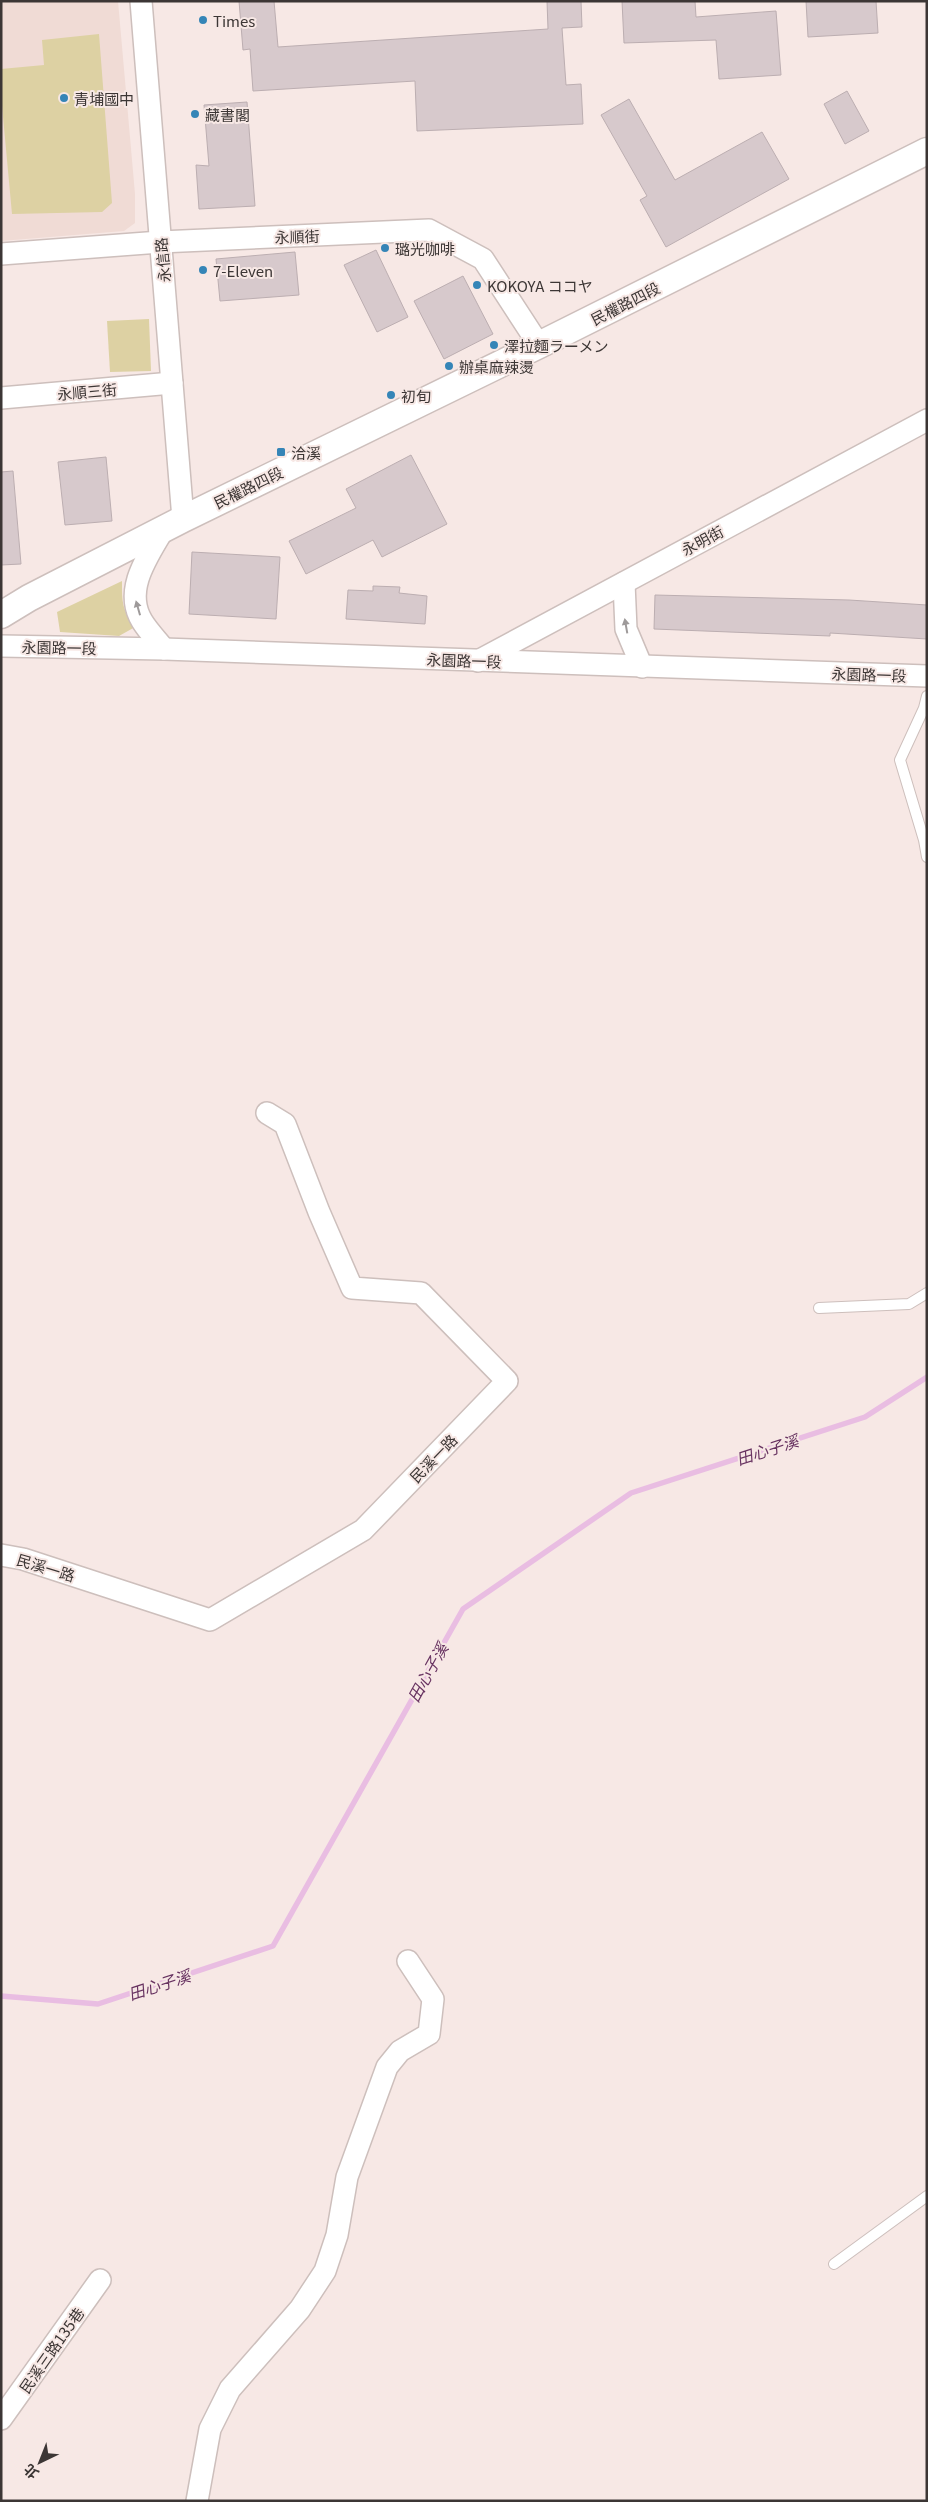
<svg xmlns="http://www.w3.org/2000/svg" width="928" height="2502" font-family="Georgia,'Noto Sans TC','Noto Sans JP',serif">
  <style>
    .built { fill: #f0dbd5 }
    .green { fill: #ddd1a3 }
    .lines { fill: none; stroke-linecap: round; stroke-linejoin: round }
    .stream { stroke: #e9bde2; stroke-width: 5.5 }
    .building { fill: #d7c9cc; stroke: #bcaeb1 }
    .service-casing { stroke: #cdbfbc; stroke-width: 12 }
    .minor-casing { stroke: #cdbfbc; stroke-width: 24 }
    .tertiary-casing { stroke: #cdbfbc; stroke-width: 29 }
    .service { stroke: #fff; stroke-width: 10 }
    .minor { stroke: #fff; stroke-width: 21 }
    .tertiary { stroke: #fff; stroke-width: 26 }
    .oneway { fill: #9e9a9a }
    .poi-dot { fill: #3585b7; stroke: #f7e8e5; stroke-width: 2 }
    .labels { text-anchor: middle; dominant-baseline: central; stroke-width: 4; stroke-linejoin: round; paint-order: stroke }
    .poi-label { font-size: 15px; fill: #3c3635; stroke: #f7e8e5; text-anchor: start }
    .street-label { font-size: 15px; fill: #3c3635; stroke: #f7e8e5 }
    .water-label { font-size: 16px; font-style: italic; fill: #683361; stroke: #f7e8e5 }
  </style>
  <rect width="100%" height="100%" fill="#f7e8e5"/>
  <path class="built" d="M 1,1 L 118,1 L 135,194 L 135,223 L 124,231 L 1,241 Z"/>
  <g class="green">
    <path d="M 99,34 L 112,203 L 102,212 L 12,214 L 1,95 L 1,69 L 44,65 L 42,40 Z"/>
    <path d="M 149,319 L 151,371 L 110,372 L 107,321 Z"/>
    <path d="M 122,581 C 122,602 122,610 135,627 L 119,636 L 60,632 L 57,612 Z"/>
  </g>
  <g class="lines">
    <path class="stream" d="M 1,1996 L 98,2004 L 273,1946 L 463,1609 L 631,1493 L 865,1417 L 927,1377"/>
  </g>
  <g class="building">
    <path d="M 239,1 L 274,1 L 278,47 L 548,29 L 547,1 L 581,1 L 582,27 L 562,28 L 566,85 L 581,84 L 583,124 L 417,131 L 415,81 L 253,91 L 250,49 L 243,50 Z"/>
    <path d="M 622,1 L 695,1 L 696,17 L 776,11 L 781,75 L 719,79 L 716,40 L 624,43 Z"/>
    <path d="M 806,1 L 876,1 L 878,33 L 808,37 Z"/>
    <path d="M 847,91 L 869,131 L 845,144 L 824,104 Z"/>
    <path d="M 629,99 L 675,180 L 762,132 L 789,179 L 666,247 L 640,200 L 647,196 L 601,115 Z"/>
    <path d="M 247,102 L 255,206 L 199,209 L 196,165 L 209,166 L 204,105 Z"/>
    <path d="M 376,250 L 408,317 L 377,332 L 344,265 Z"/>
    <path d="M 295,252 L 299,295 L 220,301 L 216,259 Z"/>
    <path d="M 463,276 L 493,334 L 444,359 L 414,301 Z"/>
    <path d="M 411,455 L 447,524 L 382,557 L 373,540 L 306,574 L 289,541 L 356,508 L 346,489 Z"/>
    <path d="M 106,457 L 112,521 L 65,525 L 58,462 Z"/>
    <path d="M 13,471 L 21,564 L 1,565 L 1,472 Z"/>
    <path d="M 192,552 L 280,557 L 276,619 L 189,614 Z"/>
    <path d="M 373,586 L 400,587 L 399,593 L 427,596 L 425,624 L 346,619 L 348,590 L 373,591 Z"/>
    <path d="M 655,595 L 849,600 L 927,605 L 927,639 L 830,633 L 830,636 L 654,629 Z"/>
  </g>
  <g class="lines">
    <g class="service-casing">
      <g id="service">
        <path d="M 927,696 L 924,708 L 900,760 L 924,840 L 927,857"/>
        <path d="M 819,1308 L 909,1304 L 927,1293"/>
        <path d="M 834,2264 L 927,2196"/>
      </g>
    </g>
    <g class="minor-casing">
      <g id="minor">
        <path d="M 141,1 L 183,519"/>
        <path d="M 1,254 L 160,242 L 429,230 L 483,259 L 539,345"/>
        <path d="M 1,398 L 172,383"/>
        <path d="M 163,530 C 148,556 123,590 142,621 C 148,631 157,640 164,649"/>
        <path d="M 624,583 L 626,629 L 642,667"/>
        <path d="M 1,646 L 164,649 L 927,676"/>
        <path d="M 478,661 L 927,420"/>
        <path d="M 1,1555 L 23,1559 L 210,1620 L 363,1530 L 507,1381 L 421,1293 L 352,1288 L 319,1212 L 285,1124 L 267,1113"/>
        <path d="M 1,2419 L 100,2280"/>
        <path d="M 197,2501 L 210,2429 L 230,2389 L 300,2309 L 325,2271 L 337,2235 L 347,2177 L 387,2067 L 400,2051 L 429,2034 L 433,1999 L 408,1961"/>
      </g>
    </g>
    <g class="tertiary-casing">
      <path id="tertiary" d="M 1,615 L 29,598 L 183,519 L 539,345 L 927,151"/>
    </g>
    <use href="#service" class="service"/>
    <use href="#minor" class="minor"/>
    <use href="#tertiary" class="tertiary"/>
  </g>
  <defs><path id="oneway-solid" d="M-6-.8H1V-3.2L6.5 0L1 3.2V.8H-6Z" transform="scale(1.25)"/></defs>
  <g class="oneway">
    <use href="#oneway-solid" transform="translate(138 608) rotate(-106)"/>
    <use href="#oneway-solid" transform="translate(626 626) rotate(-100)"/>
  </g>
  <g class="poi-dot">
    <circle cx="203" cy="20" r="5"/>
    <circle cx="64" cy="98" r="5"/>
    <circle cx="195" cy="114" r="5"/>
    <circle cx="385" cy="248" r="5"/>
    <circle cx="203" cy="270" r="5"/>
    <circle cx="477" cy="285" r="5"/>
    <circle cx="494" cy="345" r="5"/>
    <circle cx="449" cy="366" r="5"/>
    <circle cx="391" cy="395" r="5"/>
    <rect x="276" y="447" width="10" height="10" rx="2.5"/>
  </g>
  <g class="labels">
    <g class="poi-label">
      <text x="213" y="20">Times</text>
      <text x="74" y="98">青埔國中</text>
      <text x="205" y="114">藏書閣</text>
      <text x="395" y="248">璐光咖啡</text>
      <text x="213" y="270">7-Eleven</text>
      <text x="487" y="285">KOKOYA ココヤ</text>
      <text x="504" y="345">澤拉麵ラーメン</text>
      <text x="459" y="366">辦桌麻辣燙</text>
      <text x="401" y="395">初旬</text>
      <text x="291" y="452">洽溪</text>
    </g>
    <g class="street-label">
      <text transform="translate(297 236) rotate(-2)">永順街</text>
      <text transform="translate(162 260) rotate(-95)">永信路</text>
      <text transform="translate(625 303) rotate(-27)">民權路四段</text>
      <text transform="translate(87 391) rotate(-5)">永順三街</text>
      <text transform="translate(248 487) rotate(-26)">民權路四段</text>
      <text transform="translate(702 540) rotate(-28)">永明街</text>
      <text transform="translate(59 647) rotate(1)">永園路一段</text>
      <text transform="translate(464 660) rotate(2)">永園路一段</text>
      <text transform="translate(869 674) rotate(2)">永園路一段</text>
      <text transform="translate(433 1458) rotate(-46)">民溪一路</text>
      <text transform="translate(46 1567) rotate(17)">民溪一路</text>
      <text transform="translate(51 2350) rotate(-55)">民溪三路135巷</text>
    </g>
    <g class="water-label">
      <text transform="translate(767 1449) rotate(-18)">田心子溪</text>
      <text transform="translate(427 1672) rotate(-61)">田心子溪</text>
      <text transform="translate(159 1984) rotate(-18)">田心子溪</text>
    </g>
  </g>
  <rect width="928" height="2502" fill="none" stroke="#3c3635" stroke-width="5"/>
  <g transform="translate(40 2462) rotate(223)" stroke="#f7e8e5" stroke-width="4" paint-order="stroke">
  <path d="M0-4L9 19L0 12L-9 19Z" fill="#3c3635"/>
  <text y="-8" font-size="14" font-weight="bold" text-anchor="middle" fill="#3c3635">北</text>
  </g>
</svg>
